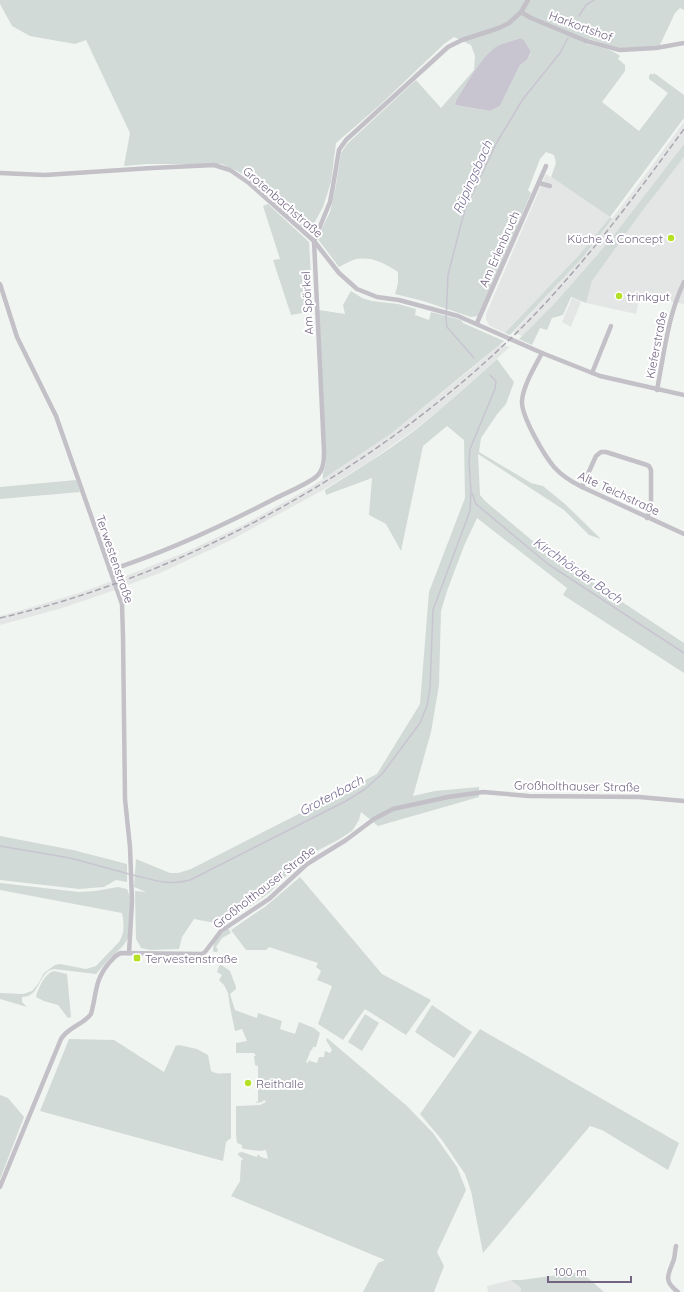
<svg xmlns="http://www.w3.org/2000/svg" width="684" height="1292" font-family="Quicksand,sans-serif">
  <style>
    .built { fill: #e4e6e5 }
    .green { fill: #d1dad6; fill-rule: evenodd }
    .water { fill: #c8c5d1 }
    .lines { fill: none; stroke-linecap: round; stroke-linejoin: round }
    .stream { stroke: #c8c5d1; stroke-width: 1.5 }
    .street { stroke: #c3c0c7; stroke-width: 4.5 }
    .rail { stroke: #a9a5af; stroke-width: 1.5; stroke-dasharray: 6 3; stroke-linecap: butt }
    .poi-dot { fill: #b5e027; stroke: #fff; stroke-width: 1.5 }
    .labels { text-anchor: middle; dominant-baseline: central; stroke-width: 4; stroke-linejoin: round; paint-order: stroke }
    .street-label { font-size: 12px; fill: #726582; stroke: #fff }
    .poi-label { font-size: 12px; fill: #726582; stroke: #fff; text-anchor: start }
    .water-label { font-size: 13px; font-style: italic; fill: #796f94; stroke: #fff }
  </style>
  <rect width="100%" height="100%" fill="#f1f5f1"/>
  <g class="built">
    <path d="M 684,122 L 684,144 L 611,239 L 555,303 L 522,336 L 514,332 L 583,257 L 643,178 Z"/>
    <path d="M 684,157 L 684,304 L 640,296 L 636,314 L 586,303 L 592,281 L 640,214 Z"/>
    <path d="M 546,174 L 610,217 L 580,254 L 505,333 L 490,326 L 486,320 L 486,314 Z"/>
    <path d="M 572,298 L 581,302 L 571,327 L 562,322 Z"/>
    <path d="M 500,344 L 510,347 L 442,408 L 414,430 L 370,461 L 323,490 L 231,540 L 160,573 L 104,594 L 59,609 L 0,625 L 0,616 L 29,608 L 79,593 L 123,577 L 186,552 L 243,525 L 299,494 L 323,479 L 392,433 L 471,369 Z"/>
    <path d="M 570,1279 L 572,1292 L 488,1292 L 487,1286 L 511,1280 L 521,1288 Z"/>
  </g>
  <g class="green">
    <path d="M 0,0 L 684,0 L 684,10 L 680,8 L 675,13 L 659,47 L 621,48 L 589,39 L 586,44 C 598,47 610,48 620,56 L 618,59 L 625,65 L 625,71 L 602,102 L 639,131 L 668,93 L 649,79 L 649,76 L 651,73 L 653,75 L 654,73 L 684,95 L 684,118 L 610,217 L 612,219 L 583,257 L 510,335 L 505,333 L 580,254 L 610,217 L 551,177 L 556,163 L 554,155 L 546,152 L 540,159 L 528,190 L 531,193 L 479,316 L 471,317 L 423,301 L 395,294 L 398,283 L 398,272 C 385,263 369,255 353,260 C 348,262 343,265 339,267 L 317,238 L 330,212 L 336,185 L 341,153 L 347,144 L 416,80 L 441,108 L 474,70 L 475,56 L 471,45 L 454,37 L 444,44 L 380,105 L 336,143 L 331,182 L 323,207 L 309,233 L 241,173 L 222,164 L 147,164 L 124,166 L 130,133 L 86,40 L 75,44 L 30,36 L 12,26 L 0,4 ZM 519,38 L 524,40 L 531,53 L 527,60 L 520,65 L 500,106 L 490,111 L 455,105 C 456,99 459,97 462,91 C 470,77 483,56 496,48 C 503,43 512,41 519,38 Z"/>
    <path d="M 684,144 L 684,157 L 640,214 L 592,281 L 586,303 L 571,297 L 563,315 L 552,318 L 547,330 L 540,328 L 532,345 L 519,339 L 555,303 L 611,239 Z"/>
    <path d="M 268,204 L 309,242 L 313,311 L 291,315 L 273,260 L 280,259 L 263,206 Z"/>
    <path d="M 351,291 L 362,298 L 372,301 L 398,304 L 416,309 L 415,315 L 429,320 L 431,312 L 461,320 L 463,323 L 504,341 L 392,433 L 323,479 C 322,473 325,469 326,463 L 319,310 L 345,314 L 343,305 Z"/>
    <path d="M 497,359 L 514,382 L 506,404 L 498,413 L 481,438 L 479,452 L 531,483 L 543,486 L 565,504 L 601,539 L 589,535 L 564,510 L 478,454 L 480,495 L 485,501 L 553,558 L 583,576 L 684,643 L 684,673 L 563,595 L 567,588 L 477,518 L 464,546 L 447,591 L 441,611 L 439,685 L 431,732 L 413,796 L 435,791 L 479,787 L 479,797 L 378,826 L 361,812 L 359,820 L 352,831 L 338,840 L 317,851 L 298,864 L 269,893 L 217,929 L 215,923 L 194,919 L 182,937 L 179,949 L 150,950 L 141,948 L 136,939 L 135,891 L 146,892 L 134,887 L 136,859 L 170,873 L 178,873 L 191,869 L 377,774 L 420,704 L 429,592 L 465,498 L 464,440 L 447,426 L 423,446 L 401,551 L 386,524 L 369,515 L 372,478 L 326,495 L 325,490 C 355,471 386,452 414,431 C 443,408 470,383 497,359 Z"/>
    <path d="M 76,480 L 80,492 L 0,499 L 0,487 Z"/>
    <path d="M 0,836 L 73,850 L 127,864 L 127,882 L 116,880 L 104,887 L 79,889 L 0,880 Z"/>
    <path d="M 300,877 L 382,974 L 431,1000 L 406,1035 L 365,1009 L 343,1040 L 318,1024 L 332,986 L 317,980 L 321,971 L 316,967 L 318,963 L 269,947 L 266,950 L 246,950 L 231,930 L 266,906 Z"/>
    <path d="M 0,883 L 79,892 L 95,891 L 118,887 L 127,889 L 130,897 L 129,935 L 127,940 L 122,947 L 109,959 L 96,974 L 54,969 C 38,971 41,997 22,997 L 22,1002 L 27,1007 L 0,999 L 0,993 L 23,994 L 32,991 L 38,984 L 44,973 L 55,965 L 60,964 L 86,969 L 96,966 L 119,942 C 125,933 124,923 122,913 L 0,890 Z"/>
    <path d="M 228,928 L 231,933 L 222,938 L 216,947 L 218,950 L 217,952 L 214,952 L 213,950 C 213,941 221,934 228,928 Z"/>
    <path d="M 220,964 L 230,971 L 236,987 L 236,989 L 230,994 L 235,1010 L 257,1018 L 258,1013 L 282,1021 L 280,1029 L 295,1034 L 299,1022 L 314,1028 L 320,1033 L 316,1047 L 313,1047 L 312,1050 L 311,1050 L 306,1062 L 308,1063 L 309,1060 L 310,1061 L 317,1063 L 319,1057 L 324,1057 L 325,1051 L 330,1053 L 332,1050 L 326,1040 L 327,1038 L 407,1106 L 433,1133 L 457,1167 L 466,1190 L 437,1252 L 444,1266 L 434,1292 L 363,1292 L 378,1263 L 385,1260 L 231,1196 L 240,1181 L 241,1161 L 243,1159 L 238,1155 L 238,1153 L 242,1152 L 257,1157 L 258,1154 L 261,1157 L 268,1159 L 266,1150 L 260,1151 L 244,1149 L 242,1148 L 242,1145 L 237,1143 L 236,1134 L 236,1106 L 260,1105 L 266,1102 L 264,1100 L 262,1102 L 255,1103 L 258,1101 L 258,1066 L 255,1065 L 254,1056 L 256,1056 L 254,1053 L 236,1053 L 236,1043 L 247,1041 L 242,1029 L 235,1031 L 230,1007 L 228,993 L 224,985 L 219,980 L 222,975 L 217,972 Z"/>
    <path d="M 54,971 L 67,974 L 71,1017 L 68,1018 L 58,1005 L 44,1001 L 36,997 C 38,989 45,973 54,971 Z"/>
    <path d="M 432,1005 L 472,1032 L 454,1058 L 415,1032 Z"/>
    <path d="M 365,1014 L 379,1023 L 362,1051 L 348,1042 Z"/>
    <path d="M 480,1029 L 679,1143 L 668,1170 L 602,1130 L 590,1126 L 483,1253 L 471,1191 L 465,1174 L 442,1140 L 420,1114 Z"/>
    <path d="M 69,1039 L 114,1040 L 164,1072 L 176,1045 L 178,1046 L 179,1045 L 197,1049 L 208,1055 L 211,1071 C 217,1075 224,1073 231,1073 L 231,1138 L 226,1142 L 223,1161 L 40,1111 Z"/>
    <path d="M 0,1095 L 8,1098 L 24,1117 L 0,1179 Z"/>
    <path d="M 581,1272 L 604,1292 L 521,1292 L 521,1288 L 511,1280 L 521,1280 Z"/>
  </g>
  <path class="water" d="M 520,38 L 524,40 L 531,52 L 527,60 L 520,65 L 500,106 L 490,111 L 455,105 C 456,99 459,96 462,91 C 470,77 483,56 496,47 C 503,43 512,41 520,38 Z"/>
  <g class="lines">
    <g class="stream">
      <path d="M 579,16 L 586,5 L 594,0"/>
      <path d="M 474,358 L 447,327 L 446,320 L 448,275 L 465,209 L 497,142 L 523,99 L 560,53 L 568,38"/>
      <path d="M 472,493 L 476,504 L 548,564 L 684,653"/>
      <path d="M 0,846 L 70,858 L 129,874"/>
      <path d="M 133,875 C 154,880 169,886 190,880 L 346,801 L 365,789 L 382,774 L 420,723 L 427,706 L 430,688 L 433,610 L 470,511 L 471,492 L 469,462 L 470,449 L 495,389 L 496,381 L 490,375"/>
    </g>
    <g class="street">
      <path d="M 521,12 L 531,18 L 586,41 L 620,50 L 656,48 L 684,43"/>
      <path d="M 0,173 L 45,175 L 152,168 L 214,165 L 230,170 L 249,183 L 314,241 L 339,273 L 357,289 L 377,297 L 399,300 L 458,316 L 542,353 L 600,376 L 684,395"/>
      <path d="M 539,183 L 550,186"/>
      <path d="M 0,284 L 17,337 L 56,416 L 122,604 L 123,636 L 125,799 L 130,847 L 132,901 L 129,953"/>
      <path d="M 477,323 L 546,166"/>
      <path d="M 542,353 C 535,366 523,386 522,401 C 521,416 544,455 554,467 C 562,476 572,482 582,487 L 684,534"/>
      <path d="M 592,373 L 611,326"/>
      <path d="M 657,390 C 664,354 668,315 684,282"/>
      <path d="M 582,487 L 596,456 L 601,452 L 606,452 L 647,465 L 649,466 L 651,470 L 651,505 L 647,518"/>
      <path d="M 110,570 C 167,552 224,525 276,498 C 288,492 308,484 317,476 C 324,469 324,460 324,451 L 314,241 L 330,202 L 333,186 L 339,150 L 346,140 L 448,47 L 462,40 L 499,28 L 509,23 L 521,12 L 528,0"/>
      <path d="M 0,1187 L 61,1039 C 68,1027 83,1025 91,1014 C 97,993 94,981 109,963 C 113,959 115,955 121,953 L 202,954 L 205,952 L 221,931 L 269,899 L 307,864 L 346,840 L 374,819 L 393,809 L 448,797 L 483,792 L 529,796 L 639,797 L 684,801"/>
      <path d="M 676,1246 C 675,1250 675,1255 674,1259 C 669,1274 662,1280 678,1292"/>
    </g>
    <path class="rail" d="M 0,618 C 198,572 397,458 538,311 C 592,254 638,192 684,129"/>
  </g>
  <g class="poi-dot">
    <circle cx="671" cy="238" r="4"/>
    <circle cx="619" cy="296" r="4"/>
    <rect x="133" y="954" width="8" height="8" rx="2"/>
    <circle cx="248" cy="1083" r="4"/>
  </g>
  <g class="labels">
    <g class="street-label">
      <text transform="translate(581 26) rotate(20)">Harkortshof</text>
      <text transform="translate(283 202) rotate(41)">Grotenbachstraße</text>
      <text transform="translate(499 249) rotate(-66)">Am Erlenbruch</text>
      <text transform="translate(307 303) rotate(-93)">Am Spörkel</text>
      <text transform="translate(656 345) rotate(-79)">Kieferstraße</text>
      <text transform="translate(619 493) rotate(25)">Alte Teichstraße</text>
      <text transform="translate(115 559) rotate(71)">Terwestenstraße</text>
      <text transform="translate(577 786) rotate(1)">Großholthauser Straße</text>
      <text transform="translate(264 887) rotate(-38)">Großholthauser Straße</text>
    </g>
    <g class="poi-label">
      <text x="663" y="238" text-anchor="end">Küche &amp; Concept</text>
      <text x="627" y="296">trinkgut</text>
      <text x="145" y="958">Terwestenstraße</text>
      <text x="256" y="1083">Reithalle</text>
    </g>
    <g class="water-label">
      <text transform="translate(472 177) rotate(-66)">Rüpingsbach</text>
      <text transform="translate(578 570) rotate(35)">Kirchhörder Bach</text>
      <text transform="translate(331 795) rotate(-28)">Grotenbach</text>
    </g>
  </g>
  <path d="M548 1276v6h83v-6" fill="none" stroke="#726582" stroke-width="2"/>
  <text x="554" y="1276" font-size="12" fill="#726582" stroke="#ffffff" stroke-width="3" paint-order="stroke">100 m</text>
</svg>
